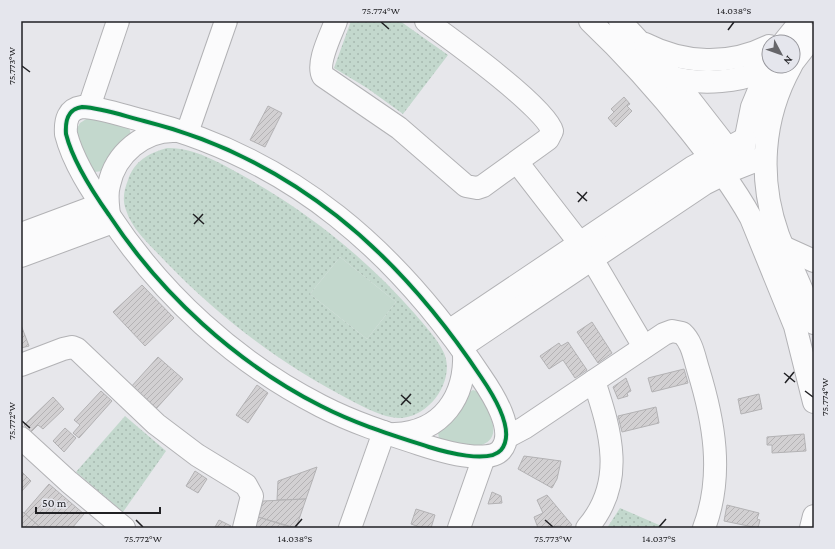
<svg xmlns="http://www.w3.org/2000/svg" width="835" height="549" font-family="'Crimson Pro',serif">
  <style>
    .grass { fill: #c3d8cd }
    .park { fill: url(#park-dots); fill-rule: evenodd }
    .building { fill: url(#building-hatch); stroke: #b3b2b4 }
    .lines { fill: none; stroke-linecap: round; stroke-linejoin: round }
    .minor-casing { stroke: #b2b2b5; stroke-width: 24 }
    .minor { stroke: #fbfbfc; stroke-width: 22 }
    .cycleway-casing { stroke: #e5e6ed; stroke-width: 6 }
    .cycleway { stroke: #00873e; stroke-width: 4 }
    .ticks { fill: none; stroke: #212124; stroke-width: 1.5 }
    .neatline { fill: none; stroke: #212124; stroke-width: 1.5 }
    .ticks-label { font-size: 10px; text-anchor: middle; fill: #212124 }
  </style>
  <defs>
    <pattern id="park-dots" width="8" height="8" patternUnits="userSpaceOnUse"><rect width="8" height="8" fill="#c3d8cd"/><path d="M2 2h.1M6 6h.1" fill="none" stroke="#a7b9b0" stroke-width="1.8" stroke-linecap="round"/></pattern>
    <pattern id="building-hatch" width="6" height="6" patternUnits="userSpaceOnUse"><rect width="6" height="6" fill="#d2d0d2"/><path d="M-1 1l2-2M0 6l6-6M5 7l2-2" fill="none" stroke="#b4b2b4"/></pattern>
  </defs>
  <rect width="100%" height="100%" fill="#e7e7eb"/>
  <g class="grass">
    <path d="M 91,116 L 129,127 L 131,135 L 103,171 L 94,172 L 90,169 L 75,132 L 80,123 Z"/>
    <path d="M 340,257 L 396,302 L 367,339 L 310,294 Z"/>
    <path d="M 473,390 C 481,392 484,402 487,409 C 494,423 500,441 478,446 C 467,449 450,441 439,439 L 438,432 L 468,393 Z"/>
  </g>
  <g class="park">
    <path d="M 351,21 L 400,21 L 448,55 L 403,114 L 367,88 L 334,68 Z"/>
    <path d="M 167,148 C 193,147 218,162 240,174 C 307,211 365,257 415,314 C 425,326 437,338 444,353 C 456,381 428,419 398,418 C 382,417 366,408 352,401 C 282,365 221,319 166,262 C 152,247 132,230 126,210 C 122,200 124,190 128,180 C 134,161 149,153 167,148 ZM 340,257 L 396,302 L 367,339 L 310,294 Z"/>
    <path d="M 125,416 L 166,451 L 123,512 L 76,472 Z"/>
    <path d="M 620,508 L 666,528 L 607,528 Z"/>
  </g>
  <g class="building">
    <path d="M 624,97 L 630,104 L 627,106 L 632,111 L 616,127 L 608,118 L 614,112 L 611,109 Z"/>
    <path d="M 268,106 L 282,113 L 265,147 L 250,140 Z"/>
    <path d="M 142,285 L 174,318 L 145,346 L 113,312 Z"/>
    <path d="M 592,322 L 612,353 L 598,363 L 577,332 Z"/>
    <path d="M 21,325 L 29,346 L 21,348 Z"/>
    <path d="M 568,342 L 587,370 L 575,378 L 563,360 L 549,369 L 540,356 L 559,343 L 561,346 Z"/>
    <path d="M 158,357 L 183,379 L 155,410 L 130,388 Z"/>
    <path d="M 684,369 L 688,383 L 652,392 L 648,378 Z"/>
    <path d="M 626,378 L 631,391 L 627,393 L 628,396 L 618,399 L 613,387 Z"/>
    <path d="M 257,385 L 268,393 L 248,423 L 236,415 Z"/>
    <path d="M 101,391 L 112,401 L 79,438 L 73,433 L 80,425 L 74,420 Z"/>
    <path d="M 759,394 L 762,409 L 741,414 L 738,399 Z"/>
    <path d="M 53,397 L 64,409 L 43,429 L 38,425 L 31,432 L 24,425 Z"/>
    <path d="M 656,407 L 659,423 L 622,432 L 618,416 Z"/>
    <path d="M 65,428 L 76,438 L 64,452 L 53,441 Z"/>
    <path d="M 804,434 L 806,451 L 772,453 L 772,445 L 767,445 L 767,437 Z"/>
    <path d="M 524,456 L 561,461 L 557,479 L 552,488 L 518,469 Z"/>
    <path d="M 317,467 L 306,499 L 277,500 L 278,481 Z"/>
    <path d="M 21,471 L 31,481 L 21,492 Z"/>
    <path d="M 195,471 L 207,479 L 198,493 L 186,486 Z"/>
    <path d="M 49,484 L 84,514 L 72,528 L 41,528 L 24,513 Z"/>
    <path d="M 492,492 L 501,496 L 502,503 L 488,504 Z"/>
    <path d="M 547,495 L 572,525 L 566,528 L 559,526 L 538,528 L 534,517 L 543,513 L 537,500 Z"/>
    <path d="M 306,499 L 296,528 L 258,517 L 263,501 Z"/>
    <path d="M 727,505 L 759,513 L 757,519 L 760,520 L 758,528 L 724,521 Z"/>
    <path d="M 416,509 L 435,515 L 431,528 L 422,528 L 411,524 Z"/>
    <path d="M 21,511 L 24,513 L 41,528 L 21,528 Z"/>
    <path d="M 258,517 L 293,528 L 254,528 Z"/>
    <path d="M 219,520 L 231,526 L 230,528 L 215,527 Z"/>
  </g>
  <g class="lines">
    <g class="minor-casing">
      <g id="minor">
        <path d="M 336,21 C 331,35 316,63 323,76 L 399,128 L 466,186 L 477,188 L 483,186 L 548,139 L 552,131 C 547,108 448,37 426,21"/>
        <path d="M 590,21 C 626,55 659,92 690,131 C 712,159 734,187 751,218 L 795,326 L 814,402"/>
        <path d="M 620,21 L 673,78 L 736,159"/>
        <path d="M 784,42 L 801,21"/>
        <path d="M 645,44 C 684,64 729,66 769,46"/>
        <path d="M 793,62 L 814,35"/>
        <path d="M 791,66 C 762,118 758,179 778,235 C 789,264 805,292 814,323"/>
        <path d="M 667,76 C 700,86 743,83 774,66"/>
        <path d="M 82,107 C 103,108 124,116 144,121 C 292,158 398,252 481,377 C 492,393 517,431 501,450 C 489,464 445,452 429,447 C 392,435 356,424 321,406 C 236,363 161,294 109,215 C 92,191 73,162 66,134 C 65,120 68,109 82,107 Z"/>
        <path d="M 89,107 L 118,21"/>
        <path d="M 187,133 L 226,21"/>
        <path d="M 743,152 L 752,107 L 769,66"/>
        <path d="M 517,162 L 592,259 L 644,347"/>
        <path d="M 109,215 C 108,205 106,195 109,185 C 115,154 144,130 175,131"/>
        <path d="M 21,234 L 107,202"/>
        <path d="M 783,247 L 814,261"/>
        <path d="M 21,256 L 113,222"/>
        <path d="M 449,331 L 693,167 L 745,139"/>
        <path d="M 461,347 L 704,184 L 732,170 L 765,157"/>
        <path d="M 21,365 L 63,349 L 72,347 L 77,349 L 156,424 L 197,455 L 246,485 L 252,496 L 244,528"/>
        <path d="M 395,434 C 442,432 466,397 464,352"/>
        <path d="M 507,437 L 524,428 L 664,334 L 672,331 L 682,333 C 692,342 694,356 698,369 C 714,421 724,475 704,528"/>
        <path d="M 21,438 L 69,482 L 124,528"/>
        <path d="M 350,528 L 384,432"/>
        <path d="M 459,528 L 484,457"/>
        <path d="M 587,528 C 626,483 611,432 594,381"/>
        <path d="M 811,528 L 814,516"/>
      </g>
    </g>
    <use href="#minor" class="minor"/>
    <g class="cycleway-casing">
      <path id="cycleway" d="M 82,107 C 103,108 124,116 144,121 C 292,158 398,252 481,377 C 492,393 517,431 501,450 C 489,464 445,452 429,447 C 392,435 356,424 321,406 C 236,363 161,294 109,215 C 92,191 73,162 66,134 C 65,120 68,109 82,107 Z"/>
    </g>
    <use href="#cycleway" class="cycleway"/>
  </g>
  <path class="ticks" d="M 381,22 L 389,29M 728,30 L 734,22M 22,66 L 30,72M 577,192 L 587,201M 578,202 L 587,192M 193,214 L 204,224M 194,224 L 203,214M 784,373 L 795,382M 785,383 L 794,372M 805,391 L 813,397M 401,395 L 411,404M 401,405 L 411,394M 22,421 L 30,428M 136,520 L 143,527M 545,520 L 553,527M 295,527 L 302,519M 659,527 L 666,519"/>
  <rect width="835" height="549" fill="none" stroke="#e5e6ed" stroke-width="44"/>
  <g transform="translate(781 54) rotate(131)"><circle r="19" fill="#e5e6ed" stroke="#97979d"/>
  <path d="M0-3L7 15L0 10L-7 15Z" fill="#66666a"/>
  <text y="-6" font-size="11" font-weight="bold" text-anchor="middle" fill="#212124">N</text>
  </g>
  <path d="M36 507v6h124v-6" fill="none" stroke="#212124" stroke-width="2"/>
  <text x="42" y="507" font-size="12" fill="#212124" stroke="#e5e6ed" stroke-width="3" paint-order="stroke">50 m</text>
  <rect x="22" y="22" width="791" height="505" class="neatline"/>
  <g class="ticks-label">
    <text x="381" y="14">75.774°W</text>
    <text x="734" y="14">14.038°S</text>
    <text transform="translate(11 66) rotate(-90)" y="4">75.773°W</text>
    <text transform="translate(824 397) rotate(-90)" y="4">75.774°W</text>
    <text transform="translate(11 421) rotate(-90)" y="4">75.772°W</text>
    <text x="143" y="542">75.772°W</text>
    <text x="295" y="542">14.038°S</text>
    <text x="553" y="542">75.773°W</text>
    <text x="659" y="542">14.037°S</text>
  </g>
</svg>
